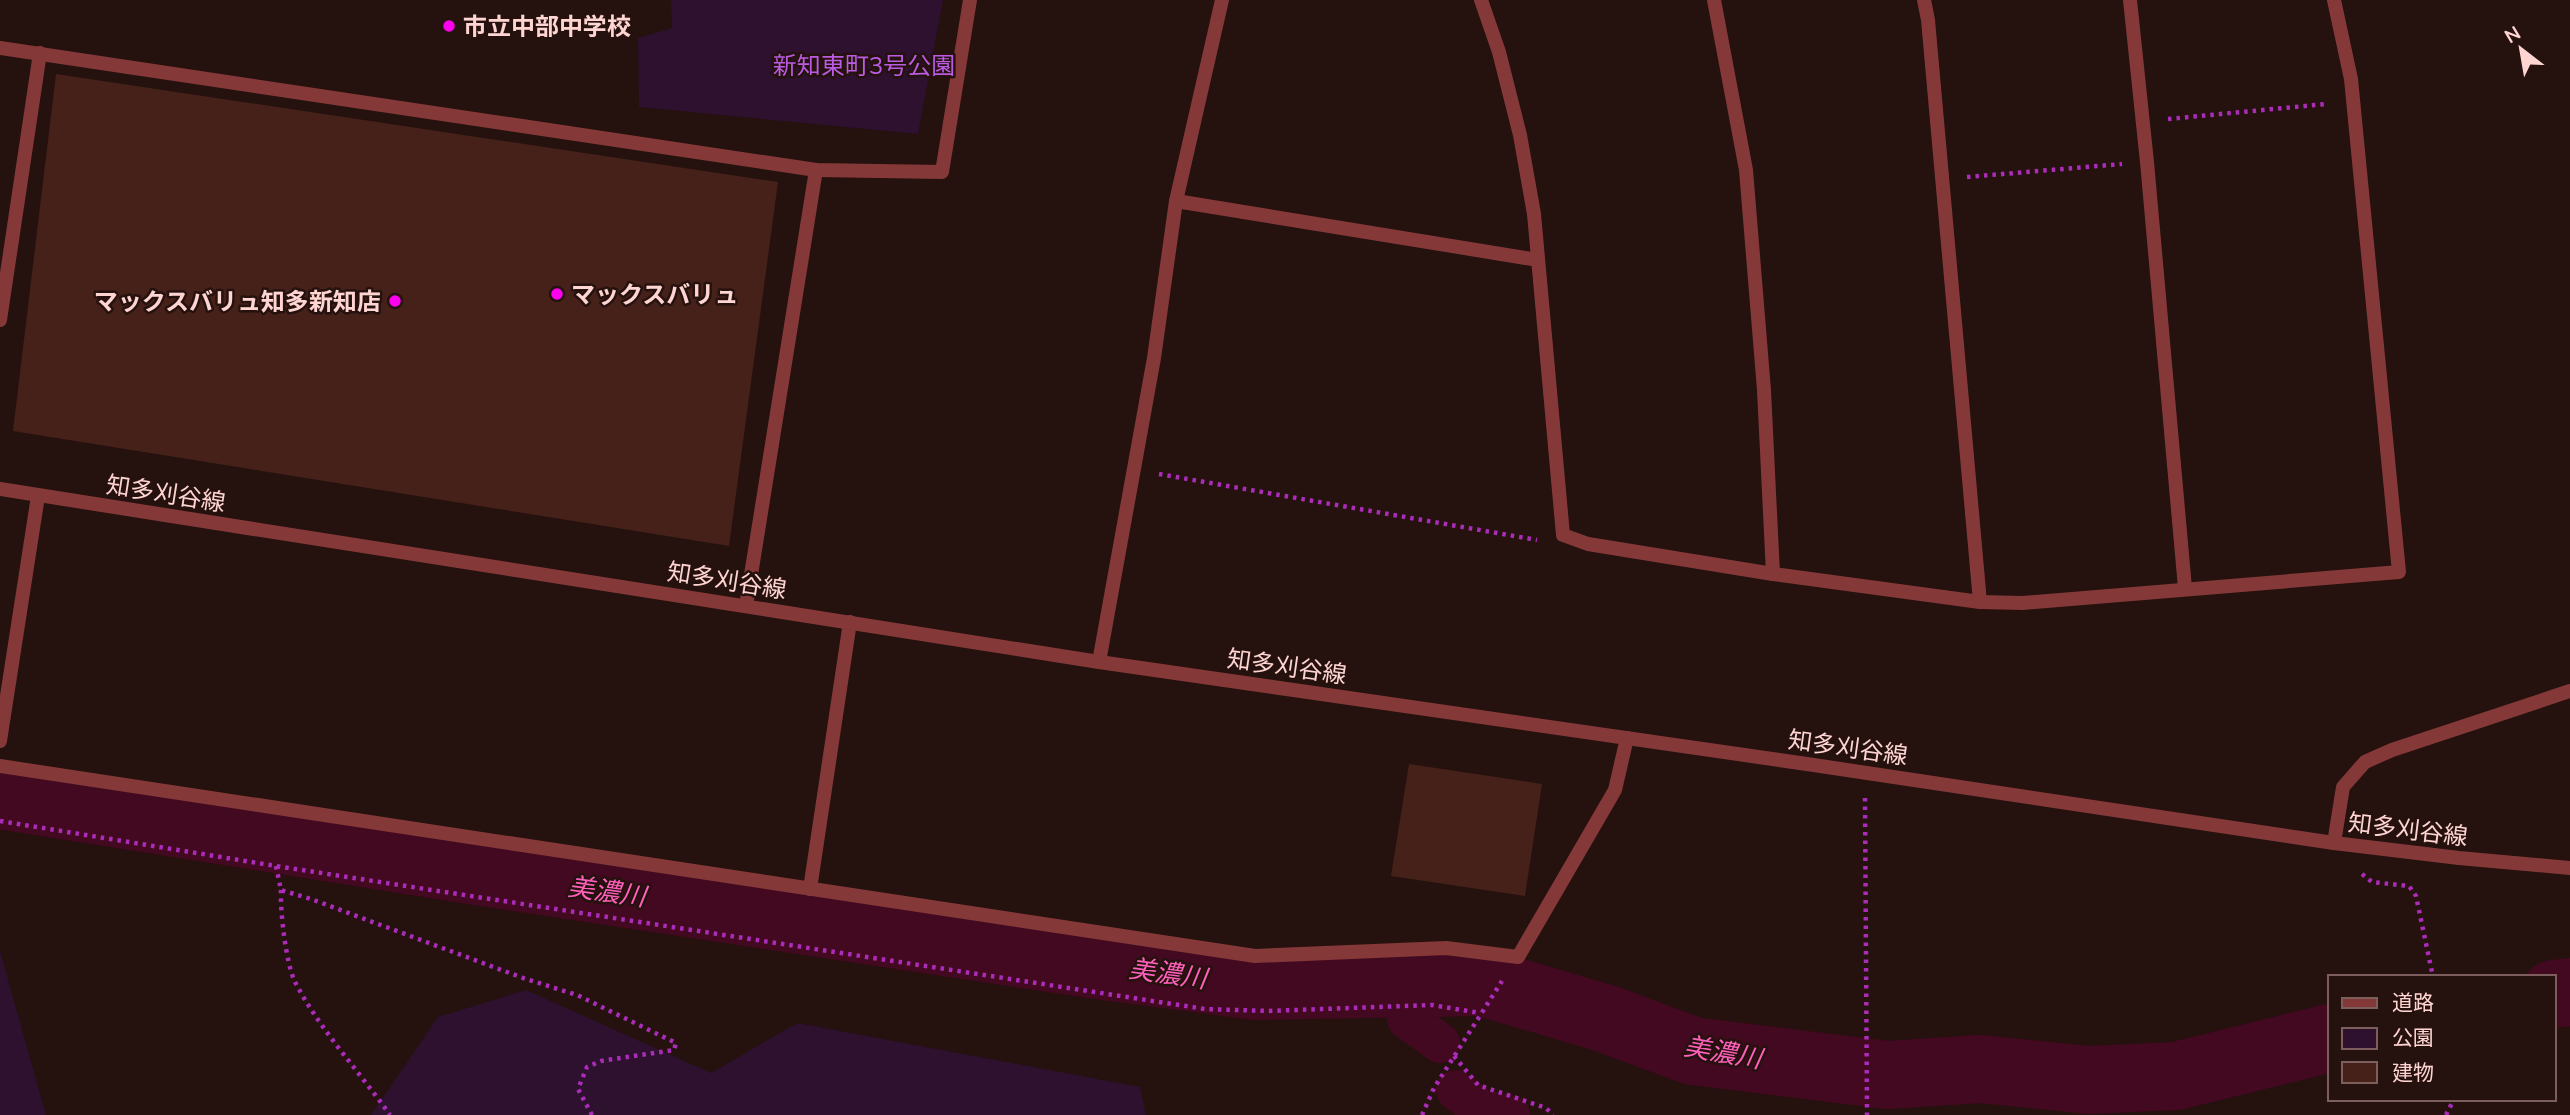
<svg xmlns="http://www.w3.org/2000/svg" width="2570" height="1115" font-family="Mulish,'Noto Sans JP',sans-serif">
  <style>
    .green { fill: #2d112f }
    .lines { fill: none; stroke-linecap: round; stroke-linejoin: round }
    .canal { stroke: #430920; stroke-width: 40 }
    .river { stroke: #430920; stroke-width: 68 }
    .building { fill: #46211a }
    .path { stroke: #aa2cb9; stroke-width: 4.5; stroke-dasharray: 3.5 5; stroke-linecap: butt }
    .minor { stroke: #853838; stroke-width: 14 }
    .tertiary { stroke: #853838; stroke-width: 14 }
    .poi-dot { fill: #fd00ee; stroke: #25110e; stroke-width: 2.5 }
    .labels { text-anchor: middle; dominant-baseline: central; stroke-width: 5; stroke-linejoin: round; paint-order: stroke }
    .poi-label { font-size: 24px; font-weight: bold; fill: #ffd5d2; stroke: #25110e; text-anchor: start }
    .park-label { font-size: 24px; fill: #ba5be2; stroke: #25110e }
    .street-label { font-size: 24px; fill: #ffd5d2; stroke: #25110e }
    .water-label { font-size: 26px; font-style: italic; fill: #ff60bc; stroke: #25110e }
  </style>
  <rect width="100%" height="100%" fill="#25110e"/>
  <g class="green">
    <path d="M 671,0 L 943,0 L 918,134 L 639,107 L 638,38 L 672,28 Z"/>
    <path d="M 0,951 L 46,1115 L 0,1115 Z"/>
    <path d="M 526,990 L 711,1073 L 797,1023 L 1140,1087 L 1146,1115 L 371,1115 L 438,1017 Z"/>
  </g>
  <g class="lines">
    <g class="canal">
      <path d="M 1407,1019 L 1440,1043"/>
      <path d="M 1456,1090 L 1480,1109 L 1510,1115"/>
    </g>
    <g class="river">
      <path d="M 0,795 L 476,871 L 1110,967 L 1256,986 L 1482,982 L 1604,1018 L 1693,1051 L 1887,1075 L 1981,1069 L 2089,1080 L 2176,1076 L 2330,1038"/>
      <path d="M 2554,994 L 2570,992"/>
    </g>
  </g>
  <g class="building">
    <path d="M 56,74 L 778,182 L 729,546 L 13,431 Z"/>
    <path d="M 1409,764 L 1542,784 L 1525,896 L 1391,876 Z"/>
  </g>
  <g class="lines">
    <g class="path">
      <path d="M 2168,119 L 2326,104"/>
      <path d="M 1967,177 L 2122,164"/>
      <path d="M 1159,474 L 1537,540"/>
      <path d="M 1865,798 L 1867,1115"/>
      <path d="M 0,821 L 276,866 L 1205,1009 L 1268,1011 L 1432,1005 L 1480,1013"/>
      <path d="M 276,866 L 281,890 L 311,899 L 523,978 L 577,995 L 676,1043 L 674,1050 L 601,1061 L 587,1067 L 578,1089 L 592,1115"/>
      <path d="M 2362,874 L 2372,882 L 2409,886 L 2416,896 L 2433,977"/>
      <path d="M 281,890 C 280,912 286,963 295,982 C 320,1030 359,1071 390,1115"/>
      <path d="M 1454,1056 L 1478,1085 L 1546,1108 L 1553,1115"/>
      <path d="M 1422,1115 L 1434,1088 L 1502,981"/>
      <path d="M 2446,1115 L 2454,1099"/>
    </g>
    <g class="minor">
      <path d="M 1481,0 L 1499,52 L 1520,135 L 1534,214 L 1563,535 L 1588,544 L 1773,574 L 1980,602 L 2023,603 L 2399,572 L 2351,79 L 2334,0"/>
      <path d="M 1714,0 L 1746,170 L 1764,390 L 1773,574"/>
      <path d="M 1924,0 L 1928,20 L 1980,602"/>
      <path d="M 2130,0 L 2147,162 L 2185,588"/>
      <path d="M 0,48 L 816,170 L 942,172 L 970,0"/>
      <path d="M 1176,201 L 1538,260"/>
      <path d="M 0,320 L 40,53"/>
      <path d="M 746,606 L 816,170"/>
      <path d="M 0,741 L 38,496"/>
      <path d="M 0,766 L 1255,956 L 1446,948 L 1518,957 L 1615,790 L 1627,738"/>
      <path d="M 2334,843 L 2343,787 L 2365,762 L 2392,750 L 2570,691"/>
      <path d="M 810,889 L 850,622"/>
    </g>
    <g class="tertiary">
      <path d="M 0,489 L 1099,662 L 1807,764 L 2334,843 L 2459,858 L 2570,868"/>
      <path d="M 1099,662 L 1154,358 L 1176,201 L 1222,0"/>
    </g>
  </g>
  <g class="poi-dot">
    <circle cx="449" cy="26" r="7"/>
    <circle cx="557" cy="294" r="7"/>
    <circle cx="395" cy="301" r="7"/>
  </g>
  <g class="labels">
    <g class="poi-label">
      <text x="463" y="26">市立中部中学校</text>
      <text x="571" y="294">マックスバリュ</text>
      <text x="381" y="301" text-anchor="end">マックスバリュ知多新知店</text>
    </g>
    <g class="park-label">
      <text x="864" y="65">新知東町3号公園</text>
    </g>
    <g class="street-label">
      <text transform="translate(166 493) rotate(9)">知多刈谷線</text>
      <text transform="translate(727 580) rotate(9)">知多刈谷線</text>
      <text transform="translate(1287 666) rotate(8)">知多刈谷線</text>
      <text transform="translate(1848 747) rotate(8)">知多刈谷線</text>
      <text transform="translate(2408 829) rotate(7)">知多刈谷線</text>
    </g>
    <g class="water-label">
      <text transform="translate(607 891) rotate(8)">美濃川</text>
      <text transform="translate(1168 973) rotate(8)">美濃川</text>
      <text transform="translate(1723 1052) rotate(10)">美濃川</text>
    </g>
  </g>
  <rect x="2328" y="975" width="228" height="126" fill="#25110e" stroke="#7c5f5c" stroke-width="2"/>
  <rect x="2342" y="998" width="35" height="10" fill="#853838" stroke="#7c5f5c" stroke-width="2"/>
  <text x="2392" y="1010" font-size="21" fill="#ffd5d2">道路</text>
  <rect x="2342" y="1028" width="35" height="21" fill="#2d112f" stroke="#7c5f5c" stroke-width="2"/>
  <text x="2392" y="1045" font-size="21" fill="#ffd5d2">公園</text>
  <rect x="2342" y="1062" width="35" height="21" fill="#46211a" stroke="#7c5f5c" stroke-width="2"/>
  <text x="2392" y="1080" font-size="21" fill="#ffd5d2">建物</text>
  <g transform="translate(2521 49) rotate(329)" stroke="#25110e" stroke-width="5" paint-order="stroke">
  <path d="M0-5L12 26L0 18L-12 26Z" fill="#ffd5d2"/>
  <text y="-10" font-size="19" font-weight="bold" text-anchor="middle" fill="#ffd5d2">N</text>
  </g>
</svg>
